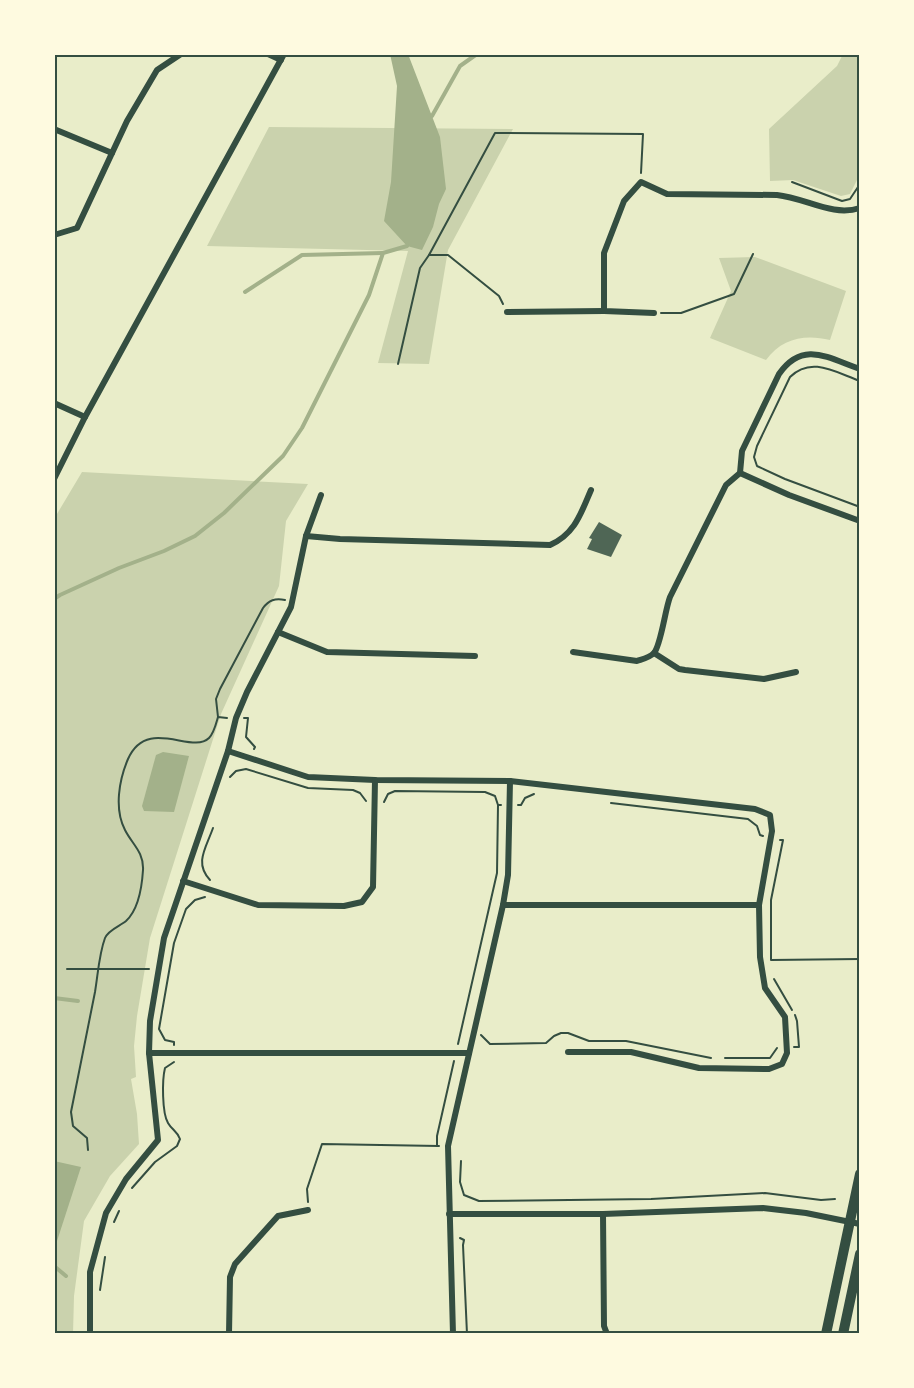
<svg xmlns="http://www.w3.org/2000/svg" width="914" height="1388" font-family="Poppins,sans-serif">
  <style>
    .green { fill: #cad2ad }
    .water { fill: #a3b18a }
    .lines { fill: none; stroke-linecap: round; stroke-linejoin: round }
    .stream { stroke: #a3b18a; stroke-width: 4 }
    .building { fill: #4f6655 }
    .path { stroke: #344e41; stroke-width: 2 }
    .minor { stroke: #344e41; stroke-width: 6 }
    .secondary { stroke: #344e41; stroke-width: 10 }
    .neatline { fill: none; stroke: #344e41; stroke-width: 2 }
  </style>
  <rect width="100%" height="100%" fill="#e9edc9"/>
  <g class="green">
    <path d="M 843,54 L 860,54 L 860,174 L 850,194 L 841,196 L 793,180 L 770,181 L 769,129 L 837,66 Z"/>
    <path d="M 269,127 L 513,129 L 448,250 L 429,364 L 378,363 L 408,251 L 207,246 Z"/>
    <path d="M 755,257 L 846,291 L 830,340 C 805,334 782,338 766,360 L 710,338 L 731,291 L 719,258 Z"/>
    <path d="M 82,472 L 308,484 L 286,521 L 279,586 L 221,714 L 150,938 L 137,1016 L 134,1046 L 136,1077 L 131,1079 L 137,1114 L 139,1144 L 110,1176 L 84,1221 L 74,1296 L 73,1334 L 54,1334 L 54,519 Z"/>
  </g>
  <g class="water">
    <path d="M 390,54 L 408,54 L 440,137 L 446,189 L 439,204 L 433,227 L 422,250 L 407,246 L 384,221 L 391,182 L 397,86 Z"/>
    <path d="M 163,752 L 189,756 L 174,812 L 144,811 L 142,806 L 156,755 Z"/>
    <path d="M 54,1161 L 81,1167 L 57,1241 L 54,1242 Z"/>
  </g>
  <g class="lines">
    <g class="stream">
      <path d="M 432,116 L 460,66 L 477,54"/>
      <path d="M 245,292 L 302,255 L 383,253"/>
      <path d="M 54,599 L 60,595 L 119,568 L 164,551 L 195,536 L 224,513 L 283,456 L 302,428 L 369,295 L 383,253 L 407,246"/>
      <path d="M 54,998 L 78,1001"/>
      <path d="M 54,1266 L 66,1276"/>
    </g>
  </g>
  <path class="building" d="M 599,522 L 622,535 L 611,557 L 587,549 L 592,539 L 589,538 Z"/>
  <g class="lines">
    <g class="path">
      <path d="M 792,182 L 842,201 L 850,199 L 860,184"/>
      <path d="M 429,255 L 448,255 L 499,296 L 503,304"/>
      <path d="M 661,313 L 681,313 L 734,294 L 753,254"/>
      <path d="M 398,364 L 420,268 L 429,255 L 495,133 L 643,134 L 641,173"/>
      <path d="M 860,381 C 835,372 811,356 790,377 L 757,446 L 754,457 L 757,466 L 785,479 L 860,507"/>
      <path d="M 218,717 L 216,699 L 220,689 L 263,608 C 269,600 275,598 285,600"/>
      <path d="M 244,718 L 248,718 L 246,737 L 255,747 L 254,749"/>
      <path d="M 230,777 L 236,771 L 246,769 L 308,788 L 353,790 L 360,793 L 366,801"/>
      <path d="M 384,802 L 388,794 L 395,791 L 485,792 L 495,796 L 498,805 L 501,805"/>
      <path d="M 611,803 L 748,819 L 757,826 L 760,835 L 763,836"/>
      <path d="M 518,805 L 521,805 L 525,798 L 534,794"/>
      <path d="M 780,840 L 783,840 L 771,900 L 771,960 L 860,959"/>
      <path d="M 210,880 C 194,863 206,848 213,828"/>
      <path d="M 67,969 L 149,969"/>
      <path d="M 774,979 L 792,1010"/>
      <path d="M 481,1035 L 490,1044 L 546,1043 L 554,1036 L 561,1033 L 568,1033 L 589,1041 L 626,1041 L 711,1058"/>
      <path d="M 458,1044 L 497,873 L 498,805"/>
      <path d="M 174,1045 L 174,1042 L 165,1040 L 159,1029 L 174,943 L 186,909 L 195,900 L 205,897"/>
      <path d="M 794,1047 L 799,1047 L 797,1021 L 795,1015"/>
      <path d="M 725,1058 L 770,1058 L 777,1048"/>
      <path d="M 437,1146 L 437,1136 L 454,1061"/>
      <path d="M 88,1150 L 87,1138 L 73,1126 L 71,1112 C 79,1072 87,1032 95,992 C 98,974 99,954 105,938 C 108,930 120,926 126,921 C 138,910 142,886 143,870 C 144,852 132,844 125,830 C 114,809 119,780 128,759 C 147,716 192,755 209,738 C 214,733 216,724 218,717 L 227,718"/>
      <path d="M 461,1161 L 460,1182 L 464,1195 L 479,1201 L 651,1199 L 765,1193 L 821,1200 L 835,1199"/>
      <path d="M 132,1188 L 155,1162 L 177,1146 L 180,1139 C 177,1131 172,1130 168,1123 C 162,1113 162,1080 165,1068 L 174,1062"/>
      <path d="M 308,1202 L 307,1189 L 322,1144 L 439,1146"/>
      <path d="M 114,1222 L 119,1211"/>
      <path d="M 460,1238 L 464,1240 L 463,1245 L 467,1334"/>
      <path d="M 100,1290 L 105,1257"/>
      <path d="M 859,1334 L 860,1328"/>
    </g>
    <g class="minor">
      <path d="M 268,54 L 281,60"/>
      <path d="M 54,129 L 112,153"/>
      <path d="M 54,235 L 77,228 L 127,121 L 157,70 L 181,54"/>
      <path d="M 507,312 L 604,311"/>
      <path d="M 654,313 L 604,311 L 604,253 L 624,201 L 641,182 L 667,194 L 777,195 C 806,198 832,217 860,208"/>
      <path d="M 54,403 L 85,417"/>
      <path d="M 740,473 L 789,495 L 860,521"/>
      <path d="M 54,479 L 85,417 L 284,54"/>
      <path d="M 306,536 L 340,539 L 550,545 C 575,534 581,513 591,490"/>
      <path d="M 278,632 L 327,652 L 475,656"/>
      <path d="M 573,652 L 637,661 C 643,659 649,658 654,653 C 661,645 665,610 670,597 L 726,485 L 740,473 L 742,451 L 779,374 C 803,340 828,358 860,369"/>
      <path d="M 654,653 L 679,669 L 685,670 L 764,679 L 796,672"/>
      <path d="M 228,751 L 308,777 L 375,780 L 510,781 L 755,809 L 770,815 L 772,831 L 759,905 L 760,957 L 765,988 L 785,1017 L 787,1053 L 782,1064 L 769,1069 L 699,1068 L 631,1052 L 568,1052"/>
      <path d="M 183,881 L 258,905 L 344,906 L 362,902 L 373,887 L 375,780"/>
      <path d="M 503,905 L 759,905"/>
      <path d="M 149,1053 L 469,1053"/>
      <path d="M 449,1214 L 603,1214 L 763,1208 L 806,1213 L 860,1224"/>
      <path d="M 603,1214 L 604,1326 L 607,1334"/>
      <path d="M 90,1334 L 90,1272 L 106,1213 L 126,1179 L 158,1140 L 149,1053 L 150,1021 L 164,938 L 228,751 L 236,718 L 247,692 L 291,607 L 306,536 L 321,495"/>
      <path d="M 229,1334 L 230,1277 L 235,1264 L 278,1216 L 308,1210"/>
      <path d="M 453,1334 L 448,1146 L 503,905 L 508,875 L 510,781"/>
    </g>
    <g class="secondary">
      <path d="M 826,1334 L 860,1174"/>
      <path d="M 843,1334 L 860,1254"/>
    </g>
  </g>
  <rect width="914" height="1388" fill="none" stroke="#fefae0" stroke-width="111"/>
  <rect x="56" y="56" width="802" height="1276" class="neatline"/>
</svg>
